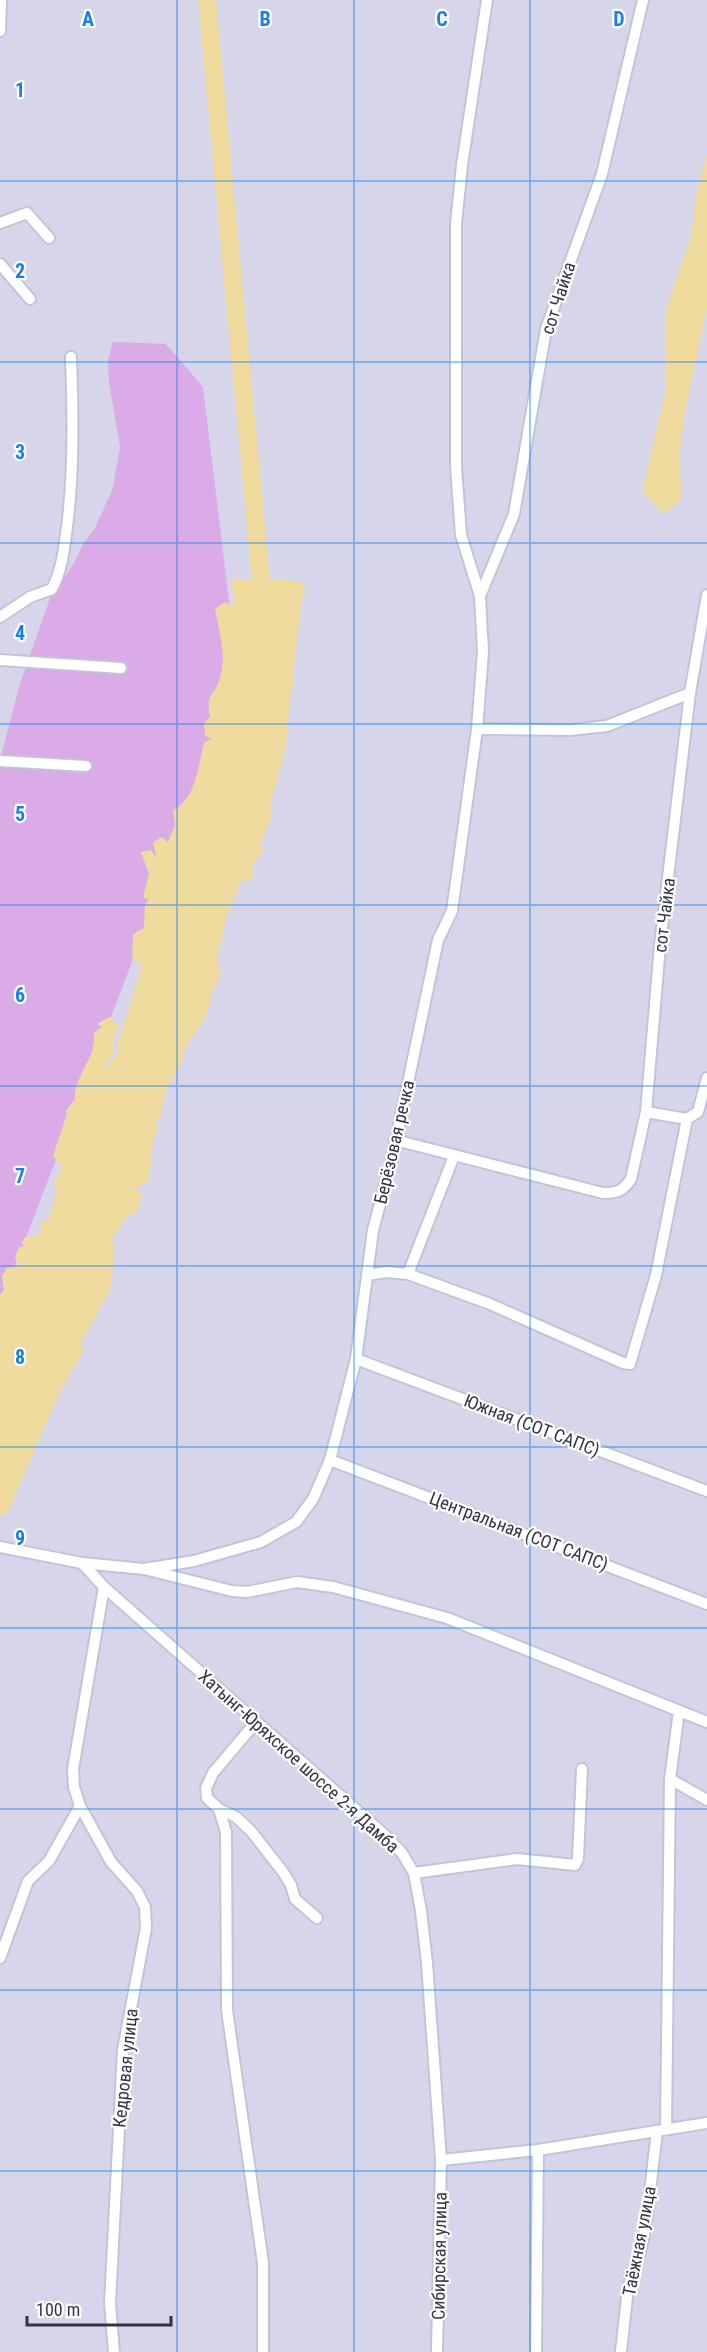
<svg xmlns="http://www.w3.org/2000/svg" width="707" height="2352" font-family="'Roboto Condensed',sans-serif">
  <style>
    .residential { fill: #d6d5ea }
    .green { fill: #daabe7 }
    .water { fill: #f0db9e }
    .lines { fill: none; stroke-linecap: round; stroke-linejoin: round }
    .river { stroke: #f0db9e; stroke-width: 18 }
    .street-casing { stroke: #c3c3db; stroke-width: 14 }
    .street { stroke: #fff; stroke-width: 10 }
    .grid { fill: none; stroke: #1480ea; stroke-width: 1.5; stroke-opacity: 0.55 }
    .labels { text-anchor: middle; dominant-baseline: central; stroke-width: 4.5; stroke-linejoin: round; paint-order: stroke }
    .street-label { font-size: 18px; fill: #333444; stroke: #fff }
    .grid-label { font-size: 20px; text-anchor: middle; font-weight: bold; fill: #1480ea; stroke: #fff; stroke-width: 4.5; stroke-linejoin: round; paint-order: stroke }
  </style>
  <rect width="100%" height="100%" fill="#e4e3f2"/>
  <rect class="residential" x="0" y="0" width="707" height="2352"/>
  <path class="green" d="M 113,342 L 166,344 L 203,387 L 239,684 L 0,1305 L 0,760 L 19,687 L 50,598 L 73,565 L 83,544 L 95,528 L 113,488 L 120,447 L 109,382 L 108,361 Z"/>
  <g class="water">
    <path d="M 707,154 L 707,308 L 685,412 L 679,456 L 682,498 L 664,514 L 642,491 L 666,389 L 665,312 L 690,240 L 697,192 Z"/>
    <path d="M 232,579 L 288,580 L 303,583 L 305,593 L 302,597 L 293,676 L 294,685 L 290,694 L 286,748 L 270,805 L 272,815 L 260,845 L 263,851 L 252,865 L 253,880 L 241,881 L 226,919 L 217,960 L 221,973 L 210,998 L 211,1001 L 204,1020 L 188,1042 L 188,1049 L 182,1052 L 184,1057 L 165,1094 L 161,1115 L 155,1120 L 158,1124 L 150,1158 L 153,1165 L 149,1170 L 149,1180 L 135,1189 L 141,1192 L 140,1207 L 135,1214 L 128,1215 L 111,1242 L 115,1245 L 111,1287 L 81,1343 L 84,1350 L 58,1396 L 7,1514 L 0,1515 L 0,1295 L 4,1290 L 2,1276 L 7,1268 L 18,1266 L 15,1257 L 19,1247 L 25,1246 L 22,1243 L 24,1238 L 39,1235 L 42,1221 L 48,1220 L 57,1190 L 54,1184 L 62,1165 L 53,1156 L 67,1114 L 66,1111 L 75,1099 C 73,1078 97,1057 94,1033 L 102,1027 L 97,1024 L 109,1017 L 119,1025 L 113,1043 L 114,1052 L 103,1067 L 108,1065 L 118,1053 L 117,1046 L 142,966 L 132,958 L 133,934 L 144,928 L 145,904 L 149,900 L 143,897 L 149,874 L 141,852 L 151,850 L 155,856 L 156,854 L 153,843 L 161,837 L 168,842 L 175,825 L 173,811 C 196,798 198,767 204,743 L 212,738 L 205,736 L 204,723 L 210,717 C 205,692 214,698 220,678 C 227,656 219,630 215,609 L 225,602 L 230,605 L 235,602 L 230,581 Z"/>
  </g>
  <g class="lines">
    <path class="river" d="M 207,0 L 263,602"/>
    <g class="street-casing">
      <g id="street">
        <path d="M 0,31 L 1,0"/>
        <path d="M 0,223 L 27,213 L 49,238"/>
        <path d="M 0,264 L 30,299"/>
        <path d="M 480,596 L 514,514 L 546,329 L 602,174 L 643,0"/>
        <path d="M 0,617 L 30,597 L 52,589 C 62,570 64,549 67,527 C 74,471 73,414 71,357"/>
        <path d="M 0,660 L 121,668"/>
        <path d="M 477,729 L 570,730 L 607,726 L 690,693"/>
        <path d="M 0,761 L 86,766"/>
        <path d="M 646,1112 L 687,1119"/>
        <path d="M 395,1140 L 603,1193 C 617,1193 623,1191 631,1179 L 646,1112 L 660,945 L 690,693 L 707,595"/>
        <path d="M 408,1274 L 454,1156"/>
        <path d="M 367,1275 L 387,1272 L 408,1274 L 490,1304 L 623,1363 L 630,1364 L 656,1275 L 687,1119 L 698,1112 L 707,1078"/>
        <path d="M 356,1359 L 707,1491"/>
        <path d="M 330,1460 L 707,1604"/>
        <path d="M 0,1547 L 82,1563 L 104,1587 L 387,1837 L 402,1853 L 414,1873 L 421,1911 L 427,1963 L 441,2160 L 437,2352"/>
        <path d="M 82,1563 L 144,1569 L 232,1591 L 247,1592 L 297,1582 L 333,1587 L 447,1618 L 707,1722"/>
        <path d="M 144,1569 L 194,1561 L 261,1542 L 296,1522 L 313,1499 L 330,1460 L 356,1359 L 373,1230 L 392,1159 L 438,940 L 452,911 L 477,729 L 483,652 L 480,596 L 461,535 L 456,467 L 456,224 L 462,165 L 487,0"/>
        <path d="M 256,1722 L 213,1773 L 206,1788 L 207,1798 L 219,1809 L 226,1832 L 227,2010 L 263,2263 L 263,2352"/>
        <path d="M 670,1779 L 707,1800"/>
        <path d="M 80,1806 L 111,1862 L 137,1891 L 145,1907 L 146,1928 L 123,2050 L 110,2303 L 114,2352"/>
        <path d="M 219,1809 L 236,1817 L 251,1831 L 283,1872 L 291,1885 L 295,1899 L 317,1918"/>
        <path d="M 414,1873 L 517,1859 L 575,1865 L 578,1859 L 582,1769"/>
        <path d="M 0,1958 L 28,1881 L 49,1861 L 80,1806 L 74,1787 L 73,1769 L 104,1587"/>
        <path d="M 666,2129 L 670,1779 L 679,1711"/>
        <path d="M 441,2160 L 538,2150 L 707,2123"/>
        <path d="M 536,2352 L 538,2150"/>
        <path d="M 621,2352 L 628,2288 L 639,2256 L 646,2225 L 657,2131"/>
      </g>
    </g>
    <use href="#street" class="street"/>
  </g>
  <path class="grid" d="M 177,0 L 177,2352M 354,0 L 354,2352M 530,0 L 530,2352M 0,181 L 707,181M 0,362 L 707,362M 0,543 L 707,543M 0,724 L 707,724M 0,905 L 707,905M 0,1086 L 707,1086M 0,1266 L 707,1266M 0,1447 L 707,1447M 0,1628 L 707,1628M 0,1809 L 707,1809M 0,1990 L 707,1990M 0,2171 L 707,2171"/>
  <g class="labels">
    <g class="street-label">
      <text transform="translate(558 298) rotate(-72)">сот Чайка</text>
      <text transform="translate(664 915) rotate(-83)">сот Чайка</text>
      <text transform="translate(394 1142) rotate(-77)">Берёзовая речка</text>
      <text transform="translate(532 1425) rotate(21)">Южная (СОТ САПС)</text>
      <text transform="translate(519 1531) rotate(21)">Центральная (СОТ САПС)</text>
      <text transform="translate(299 1761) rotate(42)">Хатынг-Юряхское шоссе 2-я Дамба</text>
      <text transform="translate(125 2068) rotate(-84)">Кедровая улица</text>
      <text transform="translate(639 2241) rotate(-79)">Таёжная улица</text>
      <text transform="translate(439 2256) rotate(-89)">Сибирская улица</text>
    </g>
  </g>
  <g class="grid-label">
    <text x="88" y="26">A</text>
    <text x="265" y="26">B</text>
    <text x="442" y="26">C</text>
    <text x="619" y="26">D</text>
    <text x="20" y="97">1</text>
    <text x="20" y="278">2</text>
    <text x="20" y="459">3</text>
    <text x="20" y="640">4</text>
    <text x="20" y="821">5</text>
    <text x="20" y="1002">6</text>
    <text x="20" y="1183">7</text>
    <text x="20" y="1364">8</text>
    <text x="20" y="1545">9</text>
  </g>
  <path d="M27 2316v9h144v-9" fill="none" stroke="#333444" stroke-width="3"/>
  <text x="36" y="2316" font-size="18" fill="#333444" stroke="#ffffff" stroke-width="4.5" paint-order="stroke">100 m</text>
</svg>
